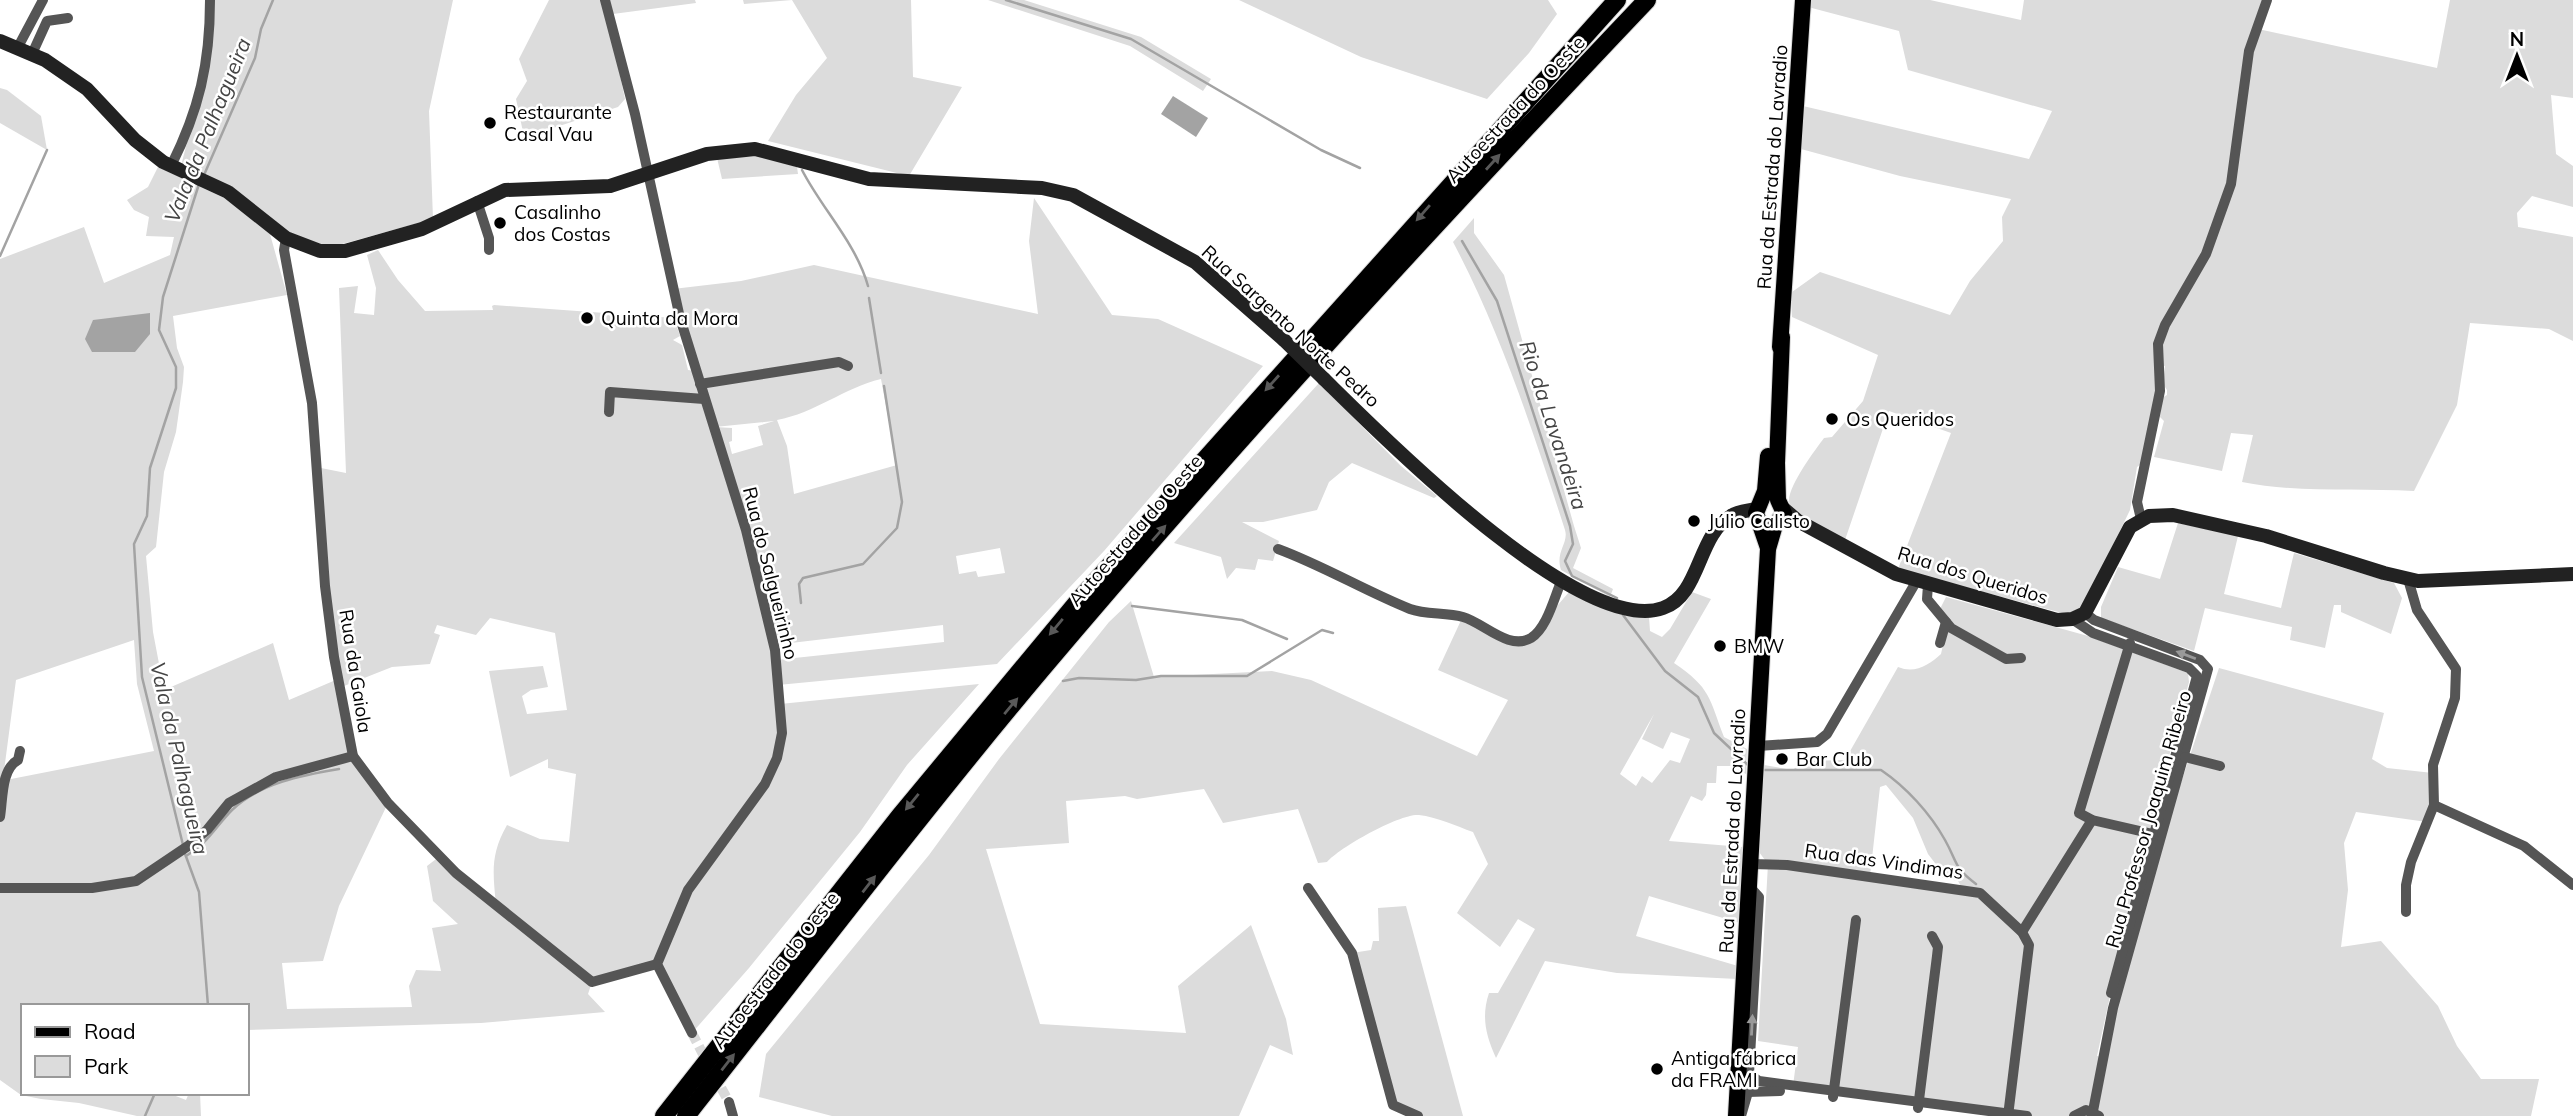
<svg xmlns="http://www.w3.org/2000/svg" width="2573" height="1116" font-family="Mulish,sans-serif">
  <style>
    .green { fill: #dcdcdc; fill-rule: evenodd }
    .water { fill: #a3a3a3 }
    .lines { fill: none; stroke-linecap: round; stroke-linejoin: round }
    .stream { stroke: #a3a3a3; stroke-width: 2.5 }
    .street-tunnel { stroke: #d9d9d9; stroke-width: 10; stroke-dasharray: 10 5; stroke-linecap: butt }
    .primary-casing { stroke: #dbdbdb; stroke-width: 18 }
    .highway-casing { stroke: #dbdbdb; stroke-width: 20 }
    .street { stroke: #555; stroke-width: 10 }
    .secondary { stroke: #222; stroke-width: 14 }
    .primary { stroke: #000; stroke-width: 16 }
    .highway { stroke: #000; stroke-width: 18 }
    .secondary-bridge { stroke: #222; stroke-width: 14 }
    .oneway { fill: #595959 }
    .oneway2 { fill: #999 }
    .poi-dot { fill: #000; stroke: #fff; stroke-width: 2.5 }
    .labels { text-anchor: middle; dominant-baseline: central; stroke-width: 5; stroke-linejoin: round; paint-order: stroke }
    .street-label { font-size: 19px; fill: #000; stroke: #fff }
    .poi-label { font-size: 19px; fill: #000; stroke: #fff; text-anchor: start }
    .water-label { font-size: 21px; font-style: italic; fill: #444; stroke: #fff }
  </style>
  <rect width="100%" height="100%" fill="#fff"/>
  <g class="green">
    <path d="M 211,0 L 453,0 L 429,111 L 433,219 L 335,246 C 289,244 225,191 185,166 L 182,162 L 191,127 Z"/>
    <path d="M 549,0 L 604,0 L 625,99 L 618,107 L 553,128 L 523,132 L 516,99 L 527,81 L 519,59 Z"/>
    <path d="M 605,0 L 695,0 L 696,3 L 613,14 L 639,113 Z"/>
    <path d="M 743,0 L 911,0 L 913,77 L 962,87 L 909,176 L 768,141 L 796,95 L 827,58 L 792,0 L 744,4 Z"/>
    <path d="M 988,0 L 1024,0 L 1141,37 L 1211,79 L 1203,91 L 1130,46 Z"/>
    <path d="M 1239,0 L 1548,0 L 1557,14 L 1529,53 L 1487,99 L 1361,57 Z"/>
    <path d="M 1808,0 L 1930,0 L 2021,20 L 2024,0 L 2266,0 L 2258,29 L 2437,68 L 2450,0 L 2573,0 L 2573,98 L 2551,95 L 2556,154 L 2573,166 L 2573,207 L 2532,196 L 2517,213 L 2518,227 L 2573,237 L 2573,341 L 2549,329 L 2470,323 L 2457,405 L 2414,491 C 2357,488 2298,493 2242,482 L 2253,435 L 2231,433 L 2222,471 L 2154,457 L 2164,421 L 2160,417 L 2162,398 L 2167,395 L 2167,390 L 2163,384 L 2165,366 L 2160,365 L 2144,462 L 2137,467 L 2130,510 L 2083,607 L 2066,614 L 1898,569 L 1951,433 L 1889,411 L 1845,540 C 1828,532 1799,523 1790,505 C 1783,492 1816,449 1824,438 L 1832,437 L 1863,401 L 1878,355 L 1792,317 L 1792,292 L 1820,272 L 1950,315 L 1970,281 L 2003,241 L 2002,217 L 2011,199 L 1900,176 L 1801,149 L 1803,106 L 2029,159 L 2052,111 L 1908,70 L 1899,31 L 1808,7 Z"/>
    <path d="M 0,88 L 7,90 L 41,116 L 47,150 L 0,123 Z"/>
    <path d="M 759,156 L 797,167 L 798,174 L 722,179 L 717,158 Z"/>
    <path d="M 158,167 L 235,203 L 270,234 L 287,295 L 173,316 L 177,348 L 184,367 L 183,382 L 176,432 L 164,472 L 156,547 L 146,556 L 153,632 L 164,690 L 273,643 L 289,700 L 338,679 L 316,467 L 346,473 L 339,288 L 358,286 L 354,313 L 374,315 L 376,288 L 367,255 L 378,250 L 398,280 L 425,311 L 493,310 L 492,306 L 494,305 L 674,318 L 680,336 L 673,340 L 682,345 L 688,370 L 695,371 L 673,289 L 741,281 L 814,265 L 1038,314 L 1029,241 L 1034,198 L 1112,315 L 1158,319 L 1263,366 L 1104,551 L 997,664 L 778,685 L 780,704 L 979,684 L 907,765 L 860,832 L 749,968 L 692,1033 L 657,964 L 592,982 L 588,994 L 605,1012 L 481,1023 L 247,1030 L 247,1006 L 23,1006 L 23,1093 L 168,1093 L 186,1100 L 189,1093 L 200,1093 L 201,1116 L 137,1116 L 79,1103 L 41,1099 L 21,1095 L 0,1080 L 0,817 L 6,780 L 154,751 L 137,684 L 134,640 L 16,680 L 0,801 L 0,259 L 84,227 L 104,283 L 170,255 L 174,237 L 146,236 L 149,217 L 134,210 L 127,200 L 148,187 ZM 881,379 L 897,465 L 794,494 L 787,446 L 777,420 C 815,413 844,388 881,379 ZM 774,421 L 758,426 L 763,445 L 732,454 L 729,442 L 732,441 L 732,428 L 715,427 ZM 1000,548 L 1005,573 L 978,577 L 976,571 L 959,574 L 956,556 ZM 490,618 L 555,633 L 567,710 L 527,714 L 522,696 L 531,690 L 548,687 L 543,666 L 489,671 L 510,777 L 548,759 L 548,768 L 576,774 L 569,842 L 540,839 L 507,825 C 490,855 493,873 496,905 L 440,856 L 427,866 L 433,901 L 458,924 L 432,928 L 441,971 L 416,970 L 409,986 L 412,1007 L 287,1009 L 282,963 L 323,961 L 339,906 L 388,803 L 352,755 L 339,688 L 392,667 L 430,664 L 440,635 L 434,633 L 437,625 L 476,635 ZM 943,625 L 944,642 L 776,660 L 774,645 Z"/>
    <path d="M 1474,218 L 1474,233 L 1504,275 L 1574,526 L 1581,548 L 1573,568 L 1613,589 L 1610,597 L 1561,570 C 1555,552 1569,543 1565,530 C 1533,431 1501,333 1453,242 Z"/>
    <path d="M 1319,383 L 1401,466 L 1437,496 L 1434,498 L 1352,463 L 1329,482 L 1317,510 L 1263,522 L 1242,522 L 1279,541 L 1273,561 L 1258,559 L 1255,570 L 1236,568 L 1227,579 L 1221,557 L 1174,543 Z"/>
    <path d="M 2178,523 L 2238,536 L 2224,594 L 2281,608 L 2294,553 L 2394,583 L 2402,598 L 2391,634 L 2341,612 L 2341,605 L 2334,605 L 2325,648 L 2290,640 L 2292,627 L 2205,608 L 2194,651 L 2101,618 L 2101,607 L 2118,567 L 2160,579 Z"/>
    <path d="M 1569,592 L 1621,612 L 1649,617 L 1650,631 L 1662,637 L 1670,629 L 1692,592 L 1711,599 L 1674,663 C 1711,688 1709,698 1724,737 L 1747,749 L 1746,774 L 1732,766 L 1717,766 L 1716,783 L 1707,783 L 1706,795 L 1702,801 L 1691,796 L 1669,841 L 1743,847 L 1740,923 L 1649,896 L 1636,936 L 1738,966 L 1737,979 L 1617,973 L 1545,961 L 1496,1058 C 1486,1036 1481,1017 1489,993 L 1498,993 L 1535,929 L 1518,919 L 1500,947 L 1457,913 L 1488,864 L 1473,832 C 1456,826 1437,817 1419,815 C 1401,813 1340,847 1327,862 L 1318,863 L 1298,809 L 1223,823 L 1204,789 L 1137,799 L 1125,796 L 1066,801 L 1069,843 L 986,849 L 1040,1024 L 1186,1033 L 1178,986 L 1251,925 L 1286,1019 L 1293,1055 L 1270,1045 L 1239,1116 L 832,1116 L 759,1097 L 766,1054 L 929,855 L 999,759 L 1109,622 L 1131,601 L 1154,677 L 1272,671 L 1311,680 L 1477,756 L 1508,700 L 1438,670 L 1463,616 L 1506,640 L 1529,639 ZM 1654,714 L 1642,739 L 1663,749 L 1671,732 L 1690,739 L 1680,763 L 1670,760 L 1652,783 L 1642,776 L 1636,786 L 1620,774 Z"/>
    <path d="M 1946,597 L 2088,636 L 2188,673 L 2189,682 L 2153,816 L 2150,845 L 2114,978 L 2097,1056 L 2102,1057 L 2155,861 L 2219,668 L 2384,713 L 2372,759 L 2387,768 L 2433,773 L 2427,822 L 2356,812 L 2344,843 L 2348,890 L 2341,947 L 2381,941 L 2438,1006 L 2457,1046 L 2481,1079 L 2539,1079 L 2531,1116 L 2099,1116 L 2094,1112 L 2074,1116 L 2027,1116 L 1793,1086 L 1798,1047 L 1758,1041 L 1768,864 L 1759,852 L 1764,765 L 1792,770 L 1807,761 L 1845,760 L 1898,667 C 1915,674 1929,665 1941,654 L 1945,636 L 1951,628 L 1938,613 ZM 1886,785 L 1913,818 L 1928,854 L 1938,867 L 1929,875 L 1958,881 L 1962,888 L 1870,876 L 1880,787 Z"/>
    <path d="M 1406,906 L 1463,1116 L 1418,1116 L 1393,1105 L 1352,953 L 1371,950 L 1373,941 L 1379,941 L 1378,908 Z"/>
  </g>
  <g class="water">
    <path d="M 1173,96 L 1208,118 L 1196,137 L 1161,114 Z"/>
    <path d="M 150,313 L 150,334 L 135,352 L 92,352 L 85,339 L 93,320 Z"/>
  </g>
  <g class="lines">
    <g class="stream">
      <path d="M 1006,0 L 1131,39 L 1321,150 L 1360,168"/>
      <path d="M 802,170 C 822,209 856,243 868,286"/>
      <path d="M 204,175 L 255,58 L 261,29 L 273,0"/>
      <path d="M 1462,241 L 1497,301 L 1570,526 L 1573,544 L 1565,561 L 1572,576 L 1617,598"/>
      <path d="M 0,256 L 47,150"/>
      <path d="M 869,298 L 881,373"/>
      <path d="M 801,603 L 799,584 L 803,578 L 863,564 L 897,528 L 902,502 L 884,386"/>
      <path d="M 1132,606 L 1242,620 L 1287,639"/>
      <path d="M 1623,615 L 1665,671 L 1698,697 L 1714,733 L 1749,766"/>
      <path d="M 1063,681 L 1079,678 L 1136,680 L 1161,676 L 1247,676 L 1322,630 L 1333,633"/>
      <path d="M 1765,770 L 1881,770 C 1906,787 1930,813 1945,840 C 1958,863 1953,867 1976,884"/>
      <path d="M 183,845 L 142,677 L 134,544 L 147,516 L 150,468 L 176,388 L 176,367 L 159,330 L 163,297 L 199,184"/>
      <path d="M 184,851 L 199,892 L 208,1006"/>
      <path d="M 186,856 C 207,844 216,826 232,810 C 260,783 303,775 339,769"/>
      <path d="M 145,1116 L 155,1093"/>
    </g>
    <g class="street-tunnel">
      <path d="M 692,1033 L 707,1062"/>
      <path d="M 714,1075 L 729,1102"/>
    </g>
    <g class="primary-casing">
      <g id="primary">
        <path d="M 1780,347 L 1803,0"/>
        <path d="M 1768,548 L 1756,513 L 1765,491 L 1768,456"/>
        <path d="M 1736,1116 L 1768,549 L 1775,525 L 1784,513 L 1778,500 L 1777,463 L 1782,337"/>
      </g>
    </g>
    <g class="highway-casing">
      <g id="highway">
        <path d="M 664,1116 L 899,817 L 1080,599 L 1617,0"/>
        <path d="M 686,1116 C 804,967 919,815 1041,670 C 1235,440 1440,218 1647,0"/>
      </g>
    </g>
    <g class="street">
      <path d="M 605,0 L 635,114 L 680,318 L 746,530 L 775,650 L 782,733 L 777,758 L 765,784 L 688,890 L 657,964 L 692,1033"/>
      <path d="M 18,47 L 43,0"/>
      <path d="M 32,54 L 47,21 L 68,18"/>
      <path d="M 171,166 C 199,110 210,64 210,0"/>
      <path d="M 477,201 L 489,238 L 489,250"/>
      <path d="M 286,238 L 284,250 L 312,403 L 325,586 L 334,657 L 353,756 L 388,803 L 456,873 L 592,982 L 657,964"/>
      <path d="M 700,384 L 839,362 L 848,366"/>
      <path d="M 609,412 L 610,392 L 704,399"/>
      <path d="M 2141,519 L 2137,502 L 2160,391 L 2158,344 L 2165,325 L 2206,254 L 2231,184 L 2249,51 L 2267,0"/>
      <path d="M 1278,549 C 1324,566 1365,591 1410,609 C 1426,615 1446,612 1463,617 C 1484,623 1509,651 1531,638 C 1547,628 1554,598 1561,582"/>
      <path d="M 1928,585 L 1927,599 L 1951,628 L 2006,659 L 2021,658"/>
      <path d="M 2085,613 L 2094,620 L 2200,660 L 2208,669 L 2113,1008 L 2093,1111"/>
      <path d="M 2072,619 L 2093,633 L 2189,668 L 2197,676 L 2111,993"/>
      <path d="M 1940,643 L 1946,622"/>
      <path d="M 2130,643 L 2079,813 L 2092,820 L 2153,834"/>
      <path d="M 1758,746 L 1817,742 L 1827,734 L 1916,582"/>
      <path d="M 2185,757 L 2220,766"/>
      <path d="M 2434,805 L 2524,846 L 2573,885"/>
      <path d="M 0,817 C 3,799 1,769 18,760 L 20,751"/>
      <path d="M 1751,864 L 1787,865 L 1980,893 L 2022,932 L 2029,945 L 2008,1116"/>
      <path d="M 0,888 L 92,888 L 136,881 L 188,846 L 207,830 L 229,803 L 276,777 L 353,756"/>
      <path d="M 1308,888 L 1352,953 L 1393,1105 L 1418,1116"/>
      <path d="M 2406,912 L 2406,885 L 2411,862 L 2434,805 L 2433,765 L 2455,698 L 2456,669 L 2417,610 L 2408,579"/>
      <path d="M 2022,932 L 2092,820"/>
      <path d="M 1749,1074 L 1759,1081 L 2027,1116"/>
      <path d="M 1748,1092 L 1780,1091"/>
      <path d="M 1833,1097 L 1856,920"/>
      <path d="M 729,1102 L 733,1116"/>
      <path d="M 1918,1108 L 1937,956 L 1938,947 L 1932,936"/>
      <path d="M 1741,1116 L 1748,1092 L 1759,897 L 1750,887"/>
      <path d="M 2074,1116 L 2086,1110 L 2099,1116"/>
    </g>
    <g class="secondary">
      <path d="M 0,41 L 45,60 L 87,89 L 135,140 L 163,162 L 228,192 L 286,238 L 320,251 L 345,251 L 422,229 L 505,190 L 610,186 L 707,154 L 755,149 L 869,179 L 1042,188 L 1073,195 L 1195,262 L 1284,340"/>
      <path d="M 1324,379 C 1380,434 1581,638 1663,608 C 1701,595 1697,535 1731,516 C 1738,511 1748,511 1756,509"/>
      <path d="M 1784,509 L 1798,521 L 1896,574 L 2057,620 L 2072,619 L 2085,613 L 2130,527 L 2149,516 L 2173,515 L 2266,536 L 2384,573 L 2418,581 L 2573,574"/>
    </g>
    <use href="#primary" class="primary"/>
    <use href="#highway" class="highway"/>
    <path class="secondary-bridge" d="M 1284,340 L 1324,379"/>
  </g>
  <defs><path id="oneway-solid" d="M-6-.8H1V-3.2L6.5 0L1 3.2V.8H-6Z" transform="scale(1.75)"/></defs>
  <g class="oneway">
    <use href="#oneway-solid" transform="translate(1493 162) rotate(-48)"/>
    <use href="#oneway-solid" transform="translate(1423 213) rotate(131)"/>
    <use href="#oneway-solid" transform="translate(1272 383) rotate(132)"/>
    <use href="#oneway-solid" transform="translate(1159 533) rotate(-49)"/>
    <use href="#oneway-solid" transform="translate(1056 627) rotate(130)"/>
    <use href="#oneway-solid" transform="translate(1011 706) rotate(-50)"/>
    <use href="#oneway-solid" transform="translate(912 802) rotate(129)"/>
    <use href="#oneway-solid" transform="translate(869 884) rotate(-52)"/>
    <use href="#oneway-solid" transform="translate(728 1062) rotate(-52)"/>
  </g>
  <g class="oneway2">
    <use href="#oneway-solid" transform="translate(2186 655) rotate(-159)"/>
    <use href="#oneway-solid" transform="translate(1752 1025) rotate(-87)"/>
  </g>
  <g class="poi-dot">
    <circle cx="490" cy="123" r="7"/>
    <circle cx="500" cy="223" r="7"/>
    <circle cx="587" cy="318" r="7"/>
    <circle cx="1832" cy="419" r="7"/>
    <circle cx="1694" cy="521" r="7"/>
    <circle cx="1720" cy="646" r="7"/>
    <circle cx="1782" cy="759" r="7"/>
    <circle cx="1657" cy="1069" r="7"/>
  </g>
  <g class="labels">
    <g class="street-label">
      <text transform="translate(1515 109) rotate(-47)">Autoestrada do Oeste</text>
      <text transform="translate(1772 167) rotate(-86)">Rua da Estrada do Lavradio</text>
      <text transform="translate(1291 326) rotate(42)">Rua Sargento Norte Pedro</text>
      <text transform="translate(1135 530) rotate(-49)">Autoestrada do Oeste</text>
      <text transform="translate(771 573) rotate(76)">Rua do Salgueirinho</text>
      <text transform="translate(1973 575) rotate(17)">Rua dos Queridos</text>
      <text transform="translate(356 671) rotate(81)">Rua da Gaiola</text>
      <text transform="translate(2148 819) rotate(-74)">Rua Professor Joaquim Ribeiro</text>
      <text transform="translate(1732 831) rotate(-87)">Rua da Estrada do Lavradio</text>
      <text transform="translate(1884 861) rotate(8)">Rua das Vindimas</text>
      <text transform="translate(775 970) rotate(-52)">Autoestrada do Oeste</text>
    </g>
    <g class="poi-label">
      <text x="504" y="112">Restaurante<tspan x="504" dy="22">Casal Vau</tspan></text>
      <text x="514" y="212">Casalinho<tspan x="514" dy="22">dos Costas</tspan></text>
      <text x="601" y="318">Quinta da Mora</text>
      <text x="1846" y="419">Os Queridos</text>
      <text x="1708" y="521">Júlio Calisto</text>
      <text x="1734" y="646">BMW</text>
      <text x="1796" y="759">Bar Club</text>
      <text x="1671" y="1058">Antiga fábrica<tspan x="1671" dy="22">da FRAMI</tspan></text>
    </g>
    <g class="water-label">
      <text transform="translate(207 130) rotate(-68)">Vala da Palhagueira</text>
      <text transform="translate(1554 425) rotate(72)">Rio da Lavandeira</text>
      <text transform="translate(180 758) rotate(77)">Vala da Palhagueira</text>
    </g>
  </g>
  <rect x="21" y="1004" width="228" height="91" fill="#ffffff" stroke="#999999" stroke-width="2"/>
  <rect x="35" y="1027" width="35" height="10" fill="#000000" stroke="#999999" stroke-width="2"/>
  <text x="84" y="1039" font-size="21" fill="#000000">Road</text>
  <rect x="35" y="1056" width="35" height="21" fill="#dcdcdc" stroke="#999999" stroke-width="2"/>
  <text x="84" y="1074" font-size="21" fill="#000000">Park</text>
  <g transform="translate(2517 56)" stroke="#ffffff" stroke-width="5" paint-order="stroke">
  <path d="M0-5L12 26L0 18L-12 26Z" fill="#000000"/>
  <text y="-10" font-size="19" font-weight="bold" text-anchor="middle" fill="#000000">N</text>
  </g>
</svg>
